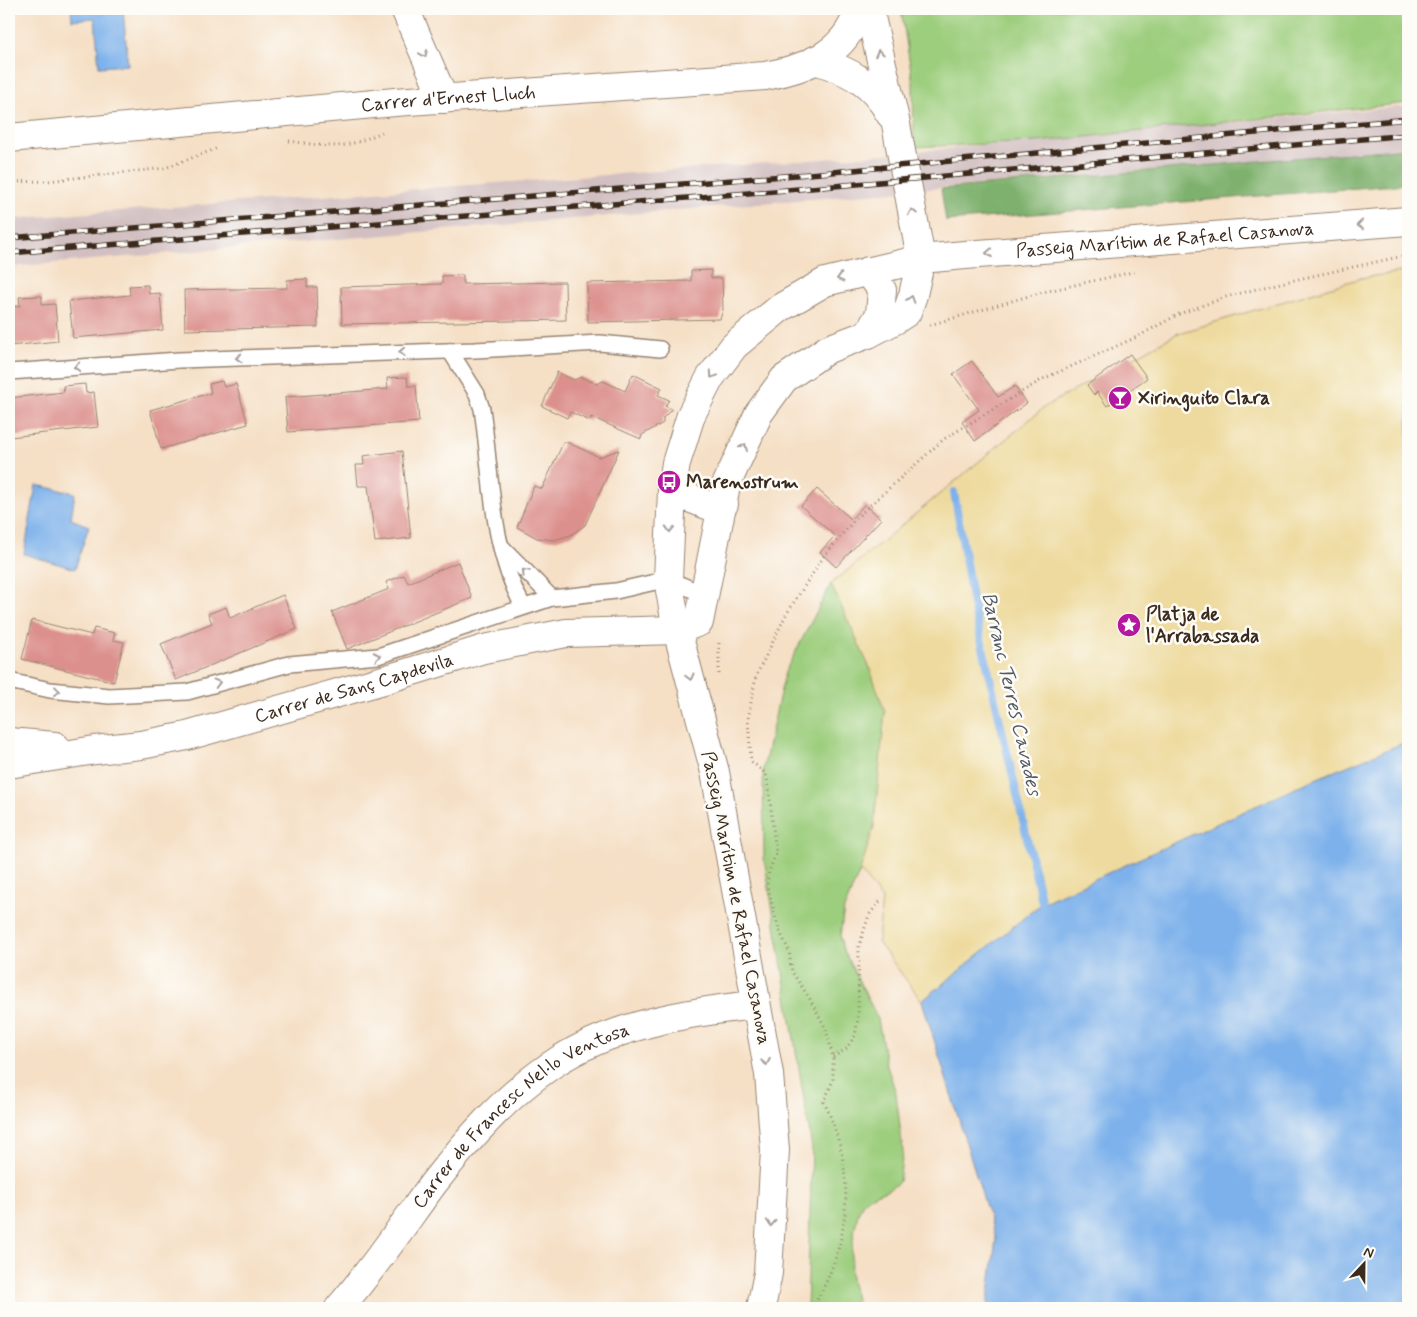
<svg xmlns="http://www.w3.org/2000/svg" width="1417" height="1317" font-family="Mynerve,sans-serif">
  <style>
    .industrial { fill: #d2bfc1 }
    .green { fill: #9dce7e; stroke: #6c7c4e }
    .forest { fill: #7eb16d; stroke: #5c6e46 }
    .sand { fill: #eeda9e; stroke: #94825e }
    .water { fill: #7db1eb; stroke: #5c6e84 }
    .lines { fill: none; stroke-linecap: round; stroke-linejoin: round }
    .stream { stroke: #7db1eb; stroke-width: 8 }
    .building { fill: #dc908d }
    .lane-casing { stroke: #988472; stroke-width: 18 }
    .street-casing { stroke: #988472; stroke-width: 30 }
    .path { stroke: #988472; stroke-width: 3; stroke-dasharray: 1 4; stroke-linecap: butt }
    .lane { stroke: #fff; stroke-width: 15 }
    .street { stroke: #fff; stroke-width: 28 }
    .rail-casing { stroke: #3b2a1e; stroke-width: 5.5 }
    .rail { stroke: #fdfcf7; stroke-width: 4; stroke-dasharray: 11; stroke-linecap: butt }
    .oneway { stroke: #a79f9a }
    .labels { text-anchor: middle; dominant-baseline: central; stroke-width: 5; stroke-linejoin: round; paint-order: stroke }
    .street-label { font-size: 19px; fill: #3b2a1e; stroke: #fdfcf7 }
    .poi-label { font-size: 19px; font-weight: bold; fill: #3b2a1e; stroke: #fdfcf7; text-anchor: start }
    .water-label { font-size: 20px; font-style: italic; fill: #525966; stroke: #fdfcf7 }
  </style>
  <rect width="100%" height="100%" fill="#fdfcf7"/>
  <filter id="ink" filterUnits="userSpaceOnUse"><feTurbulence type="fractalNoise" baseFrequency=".02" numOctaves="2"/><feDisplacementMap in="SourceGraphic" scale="10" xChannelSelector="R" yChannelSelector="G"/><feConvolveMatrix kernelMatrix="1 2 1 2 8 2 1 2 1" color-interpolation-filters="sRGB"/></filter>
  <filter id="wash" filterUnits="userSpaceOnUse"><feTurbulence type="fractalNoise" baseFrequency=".0096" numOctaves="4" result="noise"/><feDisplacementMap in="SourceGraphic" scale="20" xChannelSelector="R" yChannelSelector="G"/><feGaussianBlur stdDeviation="1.12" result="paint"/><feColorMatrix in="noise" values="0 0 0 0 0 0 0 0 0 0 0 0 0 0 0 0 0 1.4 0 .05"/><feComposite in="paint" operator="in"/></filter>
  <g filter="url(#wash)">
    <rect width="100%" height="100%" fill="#f5dfc5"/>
    <path class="industrial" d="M 1408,106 L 1408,148 L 9,267 L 9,219 L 864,156 Z"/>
    <g class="green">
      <path d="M 901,9 L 1408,9 L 1408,103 L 1036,142 L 914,147 L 913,84 Z"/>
      <path d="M 831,584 L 869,666 L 885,712 L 874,827 L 860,871 L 844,909 L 840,936 L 843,949 L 878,1019 L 886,1063 L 896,1093 L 903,1152 L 899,1182 C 887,1193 874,1191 863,1203 C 855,1212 849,1265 851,1278 C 852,1288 858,1299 856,1308 L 807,1308 L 812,1148 L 764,858 L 763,770 L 785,672 Z"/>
    </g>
    <path class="forest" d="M 1408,148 L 1408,184 L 946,221 L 941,189 Z"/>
    <path class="sand" d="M 1408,271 L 1408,741 L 1313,780 L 1042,903 L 922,1001 L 878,942 L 882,899 L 860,871 L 874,827 L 885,712 L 869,666 L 831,584 L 1046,406 L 1176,334 L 1361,278 Z"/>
    <g class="water">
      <path d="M 71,9 L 123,9 L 128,65 L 99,67 L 95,18 L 72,20 Z"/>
      <path d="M 36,485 L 75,493 L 71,519 L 89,526 L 75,569 L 24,554 Z"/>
      <path d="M 1408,741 L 1408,1308 L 987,1308 L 996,1239 L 922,1001 L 1042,903 L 1313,780 Z"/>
    </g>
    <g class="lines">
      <path class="stream" d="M 954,492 L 973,604 L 1042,903"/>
    </g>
    <g id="blocks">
      <g class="building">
        <path d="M 711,270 L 711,278 L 722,278 L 723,310 L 720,319 L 588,322 L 587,283 L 691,281 L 691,271 Z"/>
        <path d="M 463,275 L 463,284 L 565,282 L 566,320 L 342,324 L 341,287 L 442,284 L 442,276 Z"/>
        <path d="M 307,279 L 307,287 L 317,287 L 318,327 L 185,330 L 184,290 L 287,288 L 287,280 Z"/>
        <path d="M 148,285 L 149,294 L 160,293 L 163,330 L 73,338 L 69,301 L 130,295 L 129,286 Z"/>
        <path d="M 42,296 L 42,305 L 55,304 L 58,341 L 9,346 L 9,307 L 20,306 L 19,297 Z"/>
        <path d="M 1130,354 L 1147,378 L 1107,406 L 1097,392 L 1094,395 L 1087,385 Z"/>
        <path d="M 972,361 L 998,397 L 1015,386 L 1027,403 L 975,441 L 962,422 L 979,410 L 953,374 Z"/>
        <path d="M 557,372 L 574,380 L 581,377 L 597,384 L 603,381 L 625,391 L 633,374 L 662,388 L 658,395 L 669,400 L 665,406 L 672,409 L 663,418 L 663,423 L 642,435 L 641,439 L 591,417 L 590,421 L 570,412 L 567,418 L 542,406 Z"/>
        <path d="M 407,377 L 408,386 L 416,386 L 419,422 L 288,432 L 285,397 L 388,389 L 387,378 Z"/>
        <path d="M 222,381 L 224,387 L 236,384 L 248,424 L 161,449 L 150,410 L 211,393 L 209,384 Z"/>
        <path d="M 85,384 L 86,393 L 94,392 L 98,427 L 10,437 L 9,398 L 64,392 L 63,386 Z"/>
        <path d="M 564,441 L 599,457 L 619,450 L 585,525 L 571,535 L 554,540 L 537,538 L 517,527 L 534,486 L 542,489 Z"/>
        <path d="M 402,451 L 411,538 L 375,542 L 368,486 L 358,486 L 356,465 L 364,465 L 363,456 Z"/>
        <path d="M 817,489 L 851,519 L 865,504 L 881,519 L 836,567 L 820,552 L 835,536 L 801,506 Z"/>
        <path d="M 458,562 L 472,598 L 347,649 L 332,612 L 389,589 L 386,582 L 404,575 L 408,583 Z"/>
        <path d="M 283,595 L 297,629 L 176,680 L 161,644 L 212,623 L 208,614 L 226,607 L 230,618 Z"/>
        <path d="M 32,620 L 92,635 L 94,628 L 115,633 L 113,640 L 124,642 L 114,682 L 22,659 Z"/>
      </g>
    </g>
  </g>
  <g filter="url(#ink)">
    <use href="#blocks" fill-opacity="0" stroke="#988472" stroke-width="1"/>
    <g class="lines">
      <g class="lane-casing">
        <g id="lane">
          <path d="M 450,351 L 477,394 L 482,409 C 492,475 490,547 523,606"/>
          <path d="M 9,372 L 179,360 L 475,350 L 600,343 L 660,349"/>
          <path d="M 502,547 L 552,598"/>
          <path d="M 9,681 L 50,690 L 109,696 L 187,692 L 289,664 L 378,656 L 552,598 L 616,591 L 668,579 L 705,595"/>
        </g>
      </g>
      <g class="street-casing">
        <g id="street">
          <path d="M 405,9 L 444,99"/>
          <path d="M 815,60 C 848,70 873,83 890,114"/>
          <path id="s1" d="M 9,138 L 395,102 L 765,76 C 807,68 846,54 859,9"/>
          <path d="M 868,334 L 880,314 L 882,290 L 868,271"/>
          <path d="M 672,491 L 707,505 L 724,504"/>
          <path d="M 9,742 L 55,746"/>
          <path id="s2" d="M 9,764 L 95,750 L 141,745 L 187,736 L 387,679 L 484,649 L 566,633 L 677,630 L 699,622 L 726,485 L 759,413 L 784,379 L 828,349 L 868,334 L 895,320 L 907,312 L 913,295 L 921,259 L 896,124 L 869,9"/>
          <path id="s3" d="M 339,1308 C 373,1269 402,1226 433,1184 C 467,1140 504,1098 550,1066 C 607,1026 687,1012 755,1005"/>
          <path id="s4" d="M 761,1308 L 768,1273 L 775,1150 L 769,1074 L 715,772 L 677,630 L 668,579 L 672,491 L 676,463 L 691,415 L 710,378 L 734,346 L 780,308 L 825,282 L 921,259 L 965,255 L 1408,221"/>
        </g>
      </g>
      <g class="path">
        <path d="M 289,141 C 334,147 340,151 382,132"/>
        <path d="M 9,182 L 47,181 L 165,168 L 218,148"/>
        <path d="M 930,325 L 1039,293 L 1137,271"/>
        <path d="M 719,674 L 719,640"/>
        <path d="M 833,1057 L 846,1049 L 855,1036 L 858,1018 L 859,946 L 869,915 L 882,899"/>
        <path d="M 812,1308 C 852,1244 857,1171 824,1102 L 833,1080 L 833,1057 L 826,1029 L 810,999 L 792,972 L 789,951 L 779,930 L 767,885 L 769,871 L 776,854 L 769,790 L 766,774 L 751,761 L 748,719 L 756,676 L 787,613 L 824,556 L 857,517 L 944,439 L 1043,379 L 1137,337 L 1179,314 L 1226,297 L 1276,284 L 1408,255"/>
      </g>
      <use href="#lane" class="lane"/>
      <use href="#street" class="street"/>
      <g class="rail-casing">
        <g id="rail">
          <path d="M 9,238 L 821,173 L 1408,119"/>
          <path d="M 9,253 L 823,187 L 1408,135"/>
        </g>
      </g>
      <use href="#rail" class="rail"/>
    </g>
    <defs><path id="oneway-chevron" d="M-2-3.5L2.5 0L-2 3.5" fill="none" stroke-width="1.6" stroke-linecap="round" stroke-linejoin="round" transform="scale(1.25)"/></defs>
    <g class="oneway">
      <use href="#oneway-chevron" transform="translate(879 53) rotate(-103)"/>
      <use href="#oneway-chevron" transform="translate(424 54) rotate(67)"/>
      <use href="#oneway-chevron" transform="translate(912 212) rotate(-101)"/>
      <use href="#oneway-chevron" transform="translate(1360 225) rotate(175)"/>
      <use href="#oneway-chevron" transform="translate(989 253) rotate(176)"/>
      <use href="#oneway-chevron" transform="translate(840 278) rotate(165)"/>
      <use href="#oneway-chevron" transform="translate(911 299) rotate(-72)"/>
      <use href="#oneway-chevron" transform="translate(402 352) rotate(178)"/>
      <use href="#oneway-chevron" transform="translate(239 358) rotate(178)"/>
      <use href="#oneway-chevron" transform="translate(77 367) rotate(176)"/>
      <use href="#oneway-chevron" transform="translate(713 375) rotate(124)"/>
      <use href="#oneway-chevron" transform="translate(744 447) rotate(-65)"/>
      <use href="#oneway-chevron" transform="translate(670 529) rotate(92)"/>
      <use href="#oneway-chevron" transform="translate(525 572) rotate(-134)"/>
      <use href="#oneway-chevron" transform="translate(377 656) rotate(-12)"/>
      <use href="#oneway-chevron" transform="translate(690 677) rotate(75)"/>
      <use href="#oneway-chevron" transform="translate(217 683) rotate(-15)"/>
      <use href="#oneway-chevron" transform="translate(57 691) rotate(7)"/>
      <use href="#oneway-chevron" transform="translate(766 1062) rotate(79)"/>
      <use href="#oneway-chevron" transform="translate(771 1223) rotate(93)"/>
    </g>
  </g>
  <defs>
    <g id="bar-disc" transform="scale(1.25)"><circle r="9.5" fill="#b5179e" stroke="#fdfcf7"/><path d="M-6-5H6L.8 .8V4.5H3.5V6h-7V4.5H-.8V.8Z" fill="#fff"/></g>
    <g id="bus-disc" transform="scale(1.25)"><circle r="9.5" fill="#b5179e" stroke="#fdfcf7"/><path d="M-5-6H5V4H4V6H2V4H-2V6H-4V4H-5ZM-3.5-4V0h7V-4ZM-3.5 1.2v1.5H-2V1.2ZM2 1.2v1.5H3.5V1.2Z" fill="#fff"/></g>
    <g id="sight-disc" transform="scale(1.25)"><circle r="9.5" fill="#b5179e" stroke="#fdfcf7"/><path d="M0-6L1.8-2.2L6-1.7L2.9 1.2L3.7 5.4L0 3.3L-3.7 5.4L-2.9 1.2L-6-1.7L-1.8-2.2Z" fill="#fff"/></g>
  </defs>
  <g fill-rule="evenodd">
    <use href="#bar-disc" x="1120" y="398"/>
    <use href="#bus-disc" x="669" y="482"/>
    <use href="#sight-disc" x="1129" y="625"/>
  </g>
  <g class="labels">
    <g class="street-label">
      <text stroke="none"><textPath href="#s1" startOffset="441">Carrer d'Ernest Lluch</textPath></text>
      <text stroke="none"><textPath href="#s4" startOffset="1444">Passeig Marítim de Rafael Casanova</textPath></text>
      <text stroke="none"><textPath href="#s2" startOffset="354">Carrer de Sanç Capdevila</textPath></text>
      <text transform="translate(736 898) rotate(79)">Passeig Marítim de Rafael Casanova</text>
      <text stroke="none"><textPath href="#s3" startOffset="269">Carrer de Francesc Nel·lo Ventosa</textPath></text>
    </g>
    <g class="poi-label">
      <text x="1138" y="398">Xiringuito Clara</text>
      <text x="686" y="482">Marenostrum</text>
      <text x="1146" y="614">Platja de<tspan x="1146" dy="22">l'Arrabassada</tspan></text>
    </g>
    <g class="water-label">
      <text transform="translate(1011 694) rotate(77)">Barranc Terres Cavades</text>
    </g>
  </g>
  <rect width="1417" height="1317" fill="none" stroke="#fdfcf7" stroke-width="30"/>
  <g transform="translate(1364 1264) rotate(22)" stroke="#fdfcf7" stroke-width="4" paint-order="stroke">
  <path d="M0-4L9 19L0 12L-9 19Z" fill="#3b2a1e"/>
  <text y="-8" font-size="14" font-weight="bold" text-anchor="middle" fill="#3b2a1e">N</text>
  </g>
</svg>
